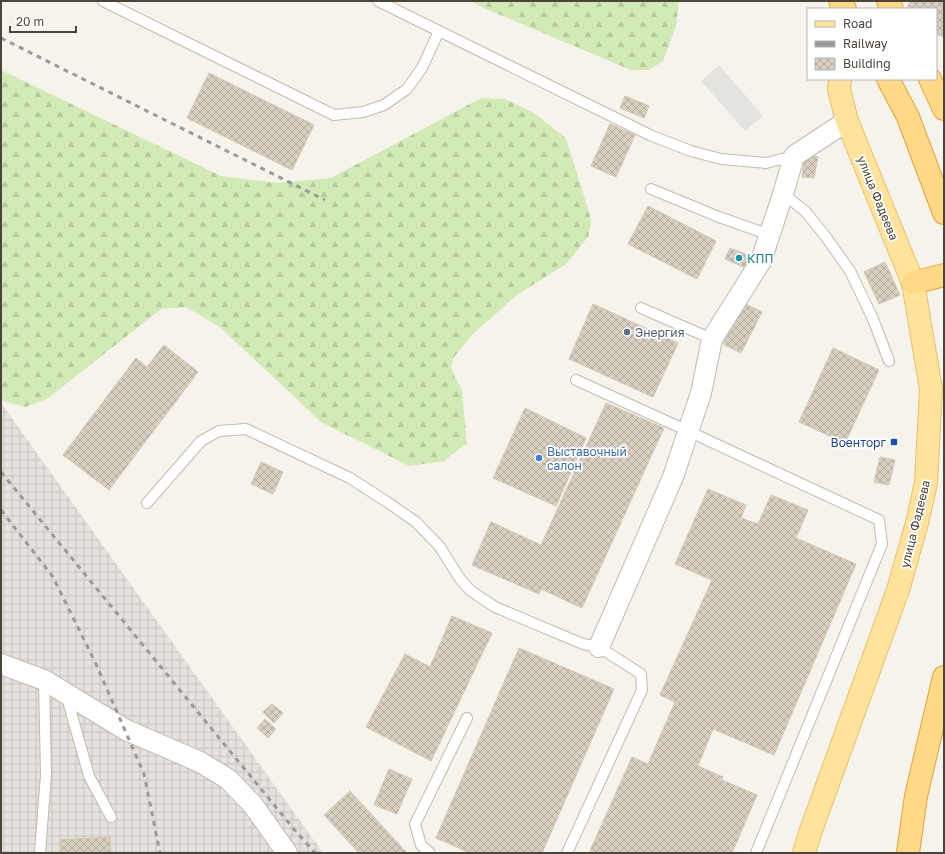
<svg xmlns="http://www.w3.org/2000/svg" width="945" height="854" font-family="'Golos Text',sans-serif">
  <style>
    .industrial { fill: url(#industrial-grid) }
    .forest { fill: url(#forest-firs) }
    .parking { fill: #e5e3e0 }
    .building { fill: url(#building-cross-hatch); stroke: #d3c7b4 }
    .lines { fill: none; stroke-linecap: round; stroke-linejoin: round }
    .service-casing { stroke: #c2bbae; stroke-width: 12 }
    .minor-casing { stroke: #c2bbae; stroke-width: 22 }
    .primary-casing { stroke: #e6c16a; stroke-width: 24 }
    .trunk-casing { stroke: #e0a43c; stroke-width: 24 }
    .service { stroke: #fff; stroke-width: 10 }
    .minor { stroke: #fff; stroke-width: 20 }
    .primary { stroke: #ffe39c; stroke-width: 22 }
    .trunk { stroke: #ffd985; stroke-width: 22 }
    .rail { stroke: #9a9a9a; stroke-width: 3; stroke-dasharray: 5 5; stroke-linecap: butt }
    .culture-dot { fill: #0f9aa8; stroke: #fff; stroke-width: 1.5 }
    .service-dot { fill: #5c6f8a; stroke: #fff; stroke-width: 1.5 }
    .transit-dot { fill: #1a4fb4; stroke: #fff; stroke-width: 1.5 }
    .shop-dot { fill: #3f7fe0; stroke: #fff; stroke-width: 1.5 }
    .labels { text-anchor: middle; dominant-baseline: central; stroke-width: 3.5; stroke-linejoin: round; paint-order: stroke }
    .street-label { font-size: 12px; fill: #4b4439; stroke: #fff }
    .culture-label { font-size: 12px; fill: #0d838f; stroke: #fff; text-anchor: start }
    .service-label { font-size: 12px; fill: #4e5e75; stroke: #fff; text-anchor: start }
    .transit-label { font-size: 12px; fill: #164399; stroke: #fff; text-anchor: end }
    .shop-label { font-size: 12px; fill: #366cbe; stroke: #fff; text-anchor: start }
  </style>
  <defs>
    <pattern id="industrial-grid" width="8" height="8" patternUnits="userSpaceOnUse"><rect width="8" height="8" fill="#e6e2dd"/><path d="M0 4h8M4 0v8" fill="none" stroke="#c7c3be"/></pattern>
    <pattern id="forest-firs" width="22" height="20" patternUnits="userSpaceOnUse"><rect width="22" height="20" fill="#d2eab5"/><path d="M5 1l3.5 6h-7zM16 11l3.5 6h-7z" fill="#b6ca9c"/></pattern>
    <pattern id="building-cross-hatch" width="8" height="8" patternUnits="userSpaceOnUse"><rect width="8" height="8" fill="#d8cfc1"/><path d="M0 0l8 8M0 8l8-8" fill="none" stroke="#b1aa9e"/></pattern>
  </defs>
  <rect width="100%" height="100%" fill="#f6f3ec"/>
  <path class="industrial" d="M 1,403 L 323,853 L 1,853 Z"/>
  <g class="forest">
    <path d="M 471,1 L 679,1 L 676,26 L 663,61 L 649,70 L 631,70 L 486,9 Z"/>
    <path d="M 1,70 L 221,176 L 277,183 L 331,178 L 481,98 L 505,99 L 534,113 L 566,138 L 589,212 L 591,223 L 588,237 L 566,264 L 517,295 L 473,334 L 454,357 L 451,368 L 462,391 L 467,443 L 444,461 L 409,466 L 321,422 L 221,328 L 186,307 L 161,309 L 47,399 L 25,407 L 1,400 Z"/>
  </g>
  <path class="parking" d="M 719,65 L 763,116 L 745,131 L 701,81 Z"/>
  <g class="building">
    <path d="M 910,1 L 944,1 L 944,37 L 936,34 L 936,9 L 907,9 Z"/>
    <path d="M 209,73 L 314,125 L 292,170 L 187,118 Z"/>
    <path d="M 625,96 L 649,106 L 644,118 L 620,108 Z"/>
    <path d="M 610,124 L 635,135 L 616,177 L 591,166 Z"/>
    <path d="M 805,155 L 818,157 L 814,178 L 802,177 Z"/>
    <path d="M 648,206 L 716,241 L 697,279 L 628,244 Z"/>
    <path d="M 730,248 L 753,257 L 748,269 L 725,259 Z"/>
    <path d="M 885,262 L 900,295 L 879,304 L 864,272 Z"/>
    <path d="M 744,303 L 762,312 L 741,353 L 723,344 Z"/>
    <path d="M 593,304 L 678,343 L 653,397 L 569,359 Z"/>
    <path d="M 164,345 L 198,372 L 109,490 L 63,455 L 136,358 L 147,367 Z"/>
    <path d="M 833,348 L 879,370 L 845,443 L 799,422 Z"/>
    <path d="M 606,403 L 664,428 L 582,608 L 541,589 L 539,594 L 472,565 L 491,522 L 541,545 Z"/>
    <path d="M 525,408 L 586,438 L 556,506 L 493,478 Z"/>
    <path d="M 880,457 L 895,460 L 889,485 L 874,482 Z"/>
    <path d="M 261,462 L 283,472 L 273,494 L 251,484 Z"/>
    <path d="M 708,489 L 746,505 L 741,518 L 758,524 L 771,495 L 808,510 L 796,538 L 856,564 L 774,755 L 713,729 L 698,766 L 723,777 L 722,780 L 757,795 L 732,853 L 589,853 L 632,757 L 648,764 L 675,702 L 660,695 L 712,580 L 675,564 Z"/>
    <path d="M 452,616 L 492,633 L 431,761 L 366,727 L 405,654 L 430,667 Z"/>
    <path d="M 519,648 L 614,689 L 542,853 L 470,853 L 436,838 Z"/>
    <path d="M 272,704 L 283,713 L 274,723 L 263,712 Z"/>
    <path d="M 265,719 L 276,729 L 268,738 L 257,728 Z"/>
    <path d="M 389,769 L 412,779 L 397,814 L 374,805 Z"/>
    <path d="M 350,791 L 407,853 L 359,853 L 324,815 Z"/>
    <path d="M 110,837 L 111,853 L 61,853 L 60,840 Z"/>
  </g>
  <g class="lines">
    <g class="service-casing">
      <g id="service">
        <path d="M 103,1 L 334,115 L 363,112 L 384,105 L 407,89 L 422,68 L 439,31"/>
        <path d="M 378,1 L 652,136 L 691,151 L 721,159 L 766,163 L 794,156"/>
        <path d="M 651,189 L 719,217 L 770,235"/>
        <path d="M 783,194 L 805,211 L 826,237 L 850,271 L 873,319 L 889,361"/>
        <path d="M 641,308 L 712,339"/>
        <path d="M 576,380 L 688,431 L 879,520 L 882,544 L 756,853"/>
        <path d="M 147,503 L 201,441 L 219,431 L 246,429 L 350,478 L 387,502 L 416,522 L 440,547 L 460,579 L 471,591 L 495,607 L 583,644 L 599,647 L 641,674 L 642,690 L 567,853"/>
        <path d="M 66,694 L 89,776 L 111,817"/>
        <path d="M 40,853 L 46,775 L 44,680"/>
        <path d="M 430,853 L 421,845 L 415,824 L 467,718"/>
      </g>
    </g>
    <g class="minor-casing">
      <g id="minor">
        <path d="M 599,647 L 673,477 L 701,393 L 712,339 L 761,261 L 783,194 L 794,156 L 847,121"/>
        <path d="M 1,664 L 44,680 L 126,730 L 200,762 L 228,779 L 253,805 L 287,853"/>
      </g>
    </g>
    <g class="primary-casing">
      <path id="primary" d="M 804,853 L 810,833 L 898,590 L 917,523 L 926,483 L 931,389 L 913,283 L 847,121 L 839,89 L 840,79"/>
    </g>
    <g class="trunk-casing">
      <g id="trunk">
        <path d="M 840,1 L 845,9"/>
        <path d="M 888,1 L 892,9"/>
        <path d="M 888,79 L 908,117 L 944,213"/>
        <path d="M 930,79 L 944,109"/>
        <path d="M 913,283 L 944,275"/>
        <path d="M 908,853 L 916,796 L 944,677"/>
      </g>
    </g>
    <use href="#service" class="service"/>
    <use href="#minor" class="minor"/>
    <use href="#primary" class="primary"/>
    <use href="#trunk" class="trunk"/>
    <g class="rail">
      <path d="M 1,38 L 325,200"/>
      <path d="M 1,472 L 293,828 L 315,853"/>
      <path d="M 1,510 L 53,577 L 96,664 L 144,774 L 160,853"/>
    </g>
  </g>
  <circle class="culture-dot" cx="739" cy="258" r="4"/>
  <circle class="service-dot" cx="627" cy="332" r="4"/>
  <rect class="transit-dot" x="890" y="438" width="8" height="8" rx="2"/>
  <circle class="shop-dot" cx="539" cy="458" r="4"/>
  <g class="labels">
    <g class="street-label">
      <text transform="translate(878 198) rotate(68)">улица Фадеева</text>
      <text transform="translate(915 524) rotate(-76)">улица Фадеева</text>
    </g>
    <g class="culture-label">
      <text x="747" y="258">КПП</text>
    </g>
    <g class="service-label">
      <text x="635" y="332">Энергия</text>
    </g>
    <g class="transit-label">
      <text x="886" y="442">Военторг</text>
    </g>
    <g class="shop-label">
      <text x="547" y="451">Выставочный<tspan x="547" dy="14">салон</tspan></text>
    </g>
  </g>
  <rect width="945" height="854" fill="none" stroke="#4b4439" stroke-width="4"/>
  <rect x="807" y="8" width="130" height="72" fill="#ffffff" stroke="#b7b4b0"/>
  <rect x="815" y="21" width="20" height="6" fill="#ffe39c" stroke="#b7b4b0"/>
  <text x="843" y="28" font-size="12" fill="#4b4439">Road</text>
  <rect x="815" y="41" width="20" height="6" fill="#9a9a9a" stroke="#b7b4b0"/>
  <text x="843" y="48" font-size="12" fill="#4b4439">Railway</text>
  <rect x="815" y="58" width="20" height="12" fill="url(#building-cross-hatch)" stroke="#b7b4b0"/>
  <text x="843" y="68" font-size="12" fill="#4b4439">Building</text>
  <path d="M10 26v6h66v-6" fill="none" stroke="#4b4439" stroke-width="2"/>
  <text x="16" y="26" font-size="12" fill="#4b4439" stroke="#ffffff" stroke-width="3" paint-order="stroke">20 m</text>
</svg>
